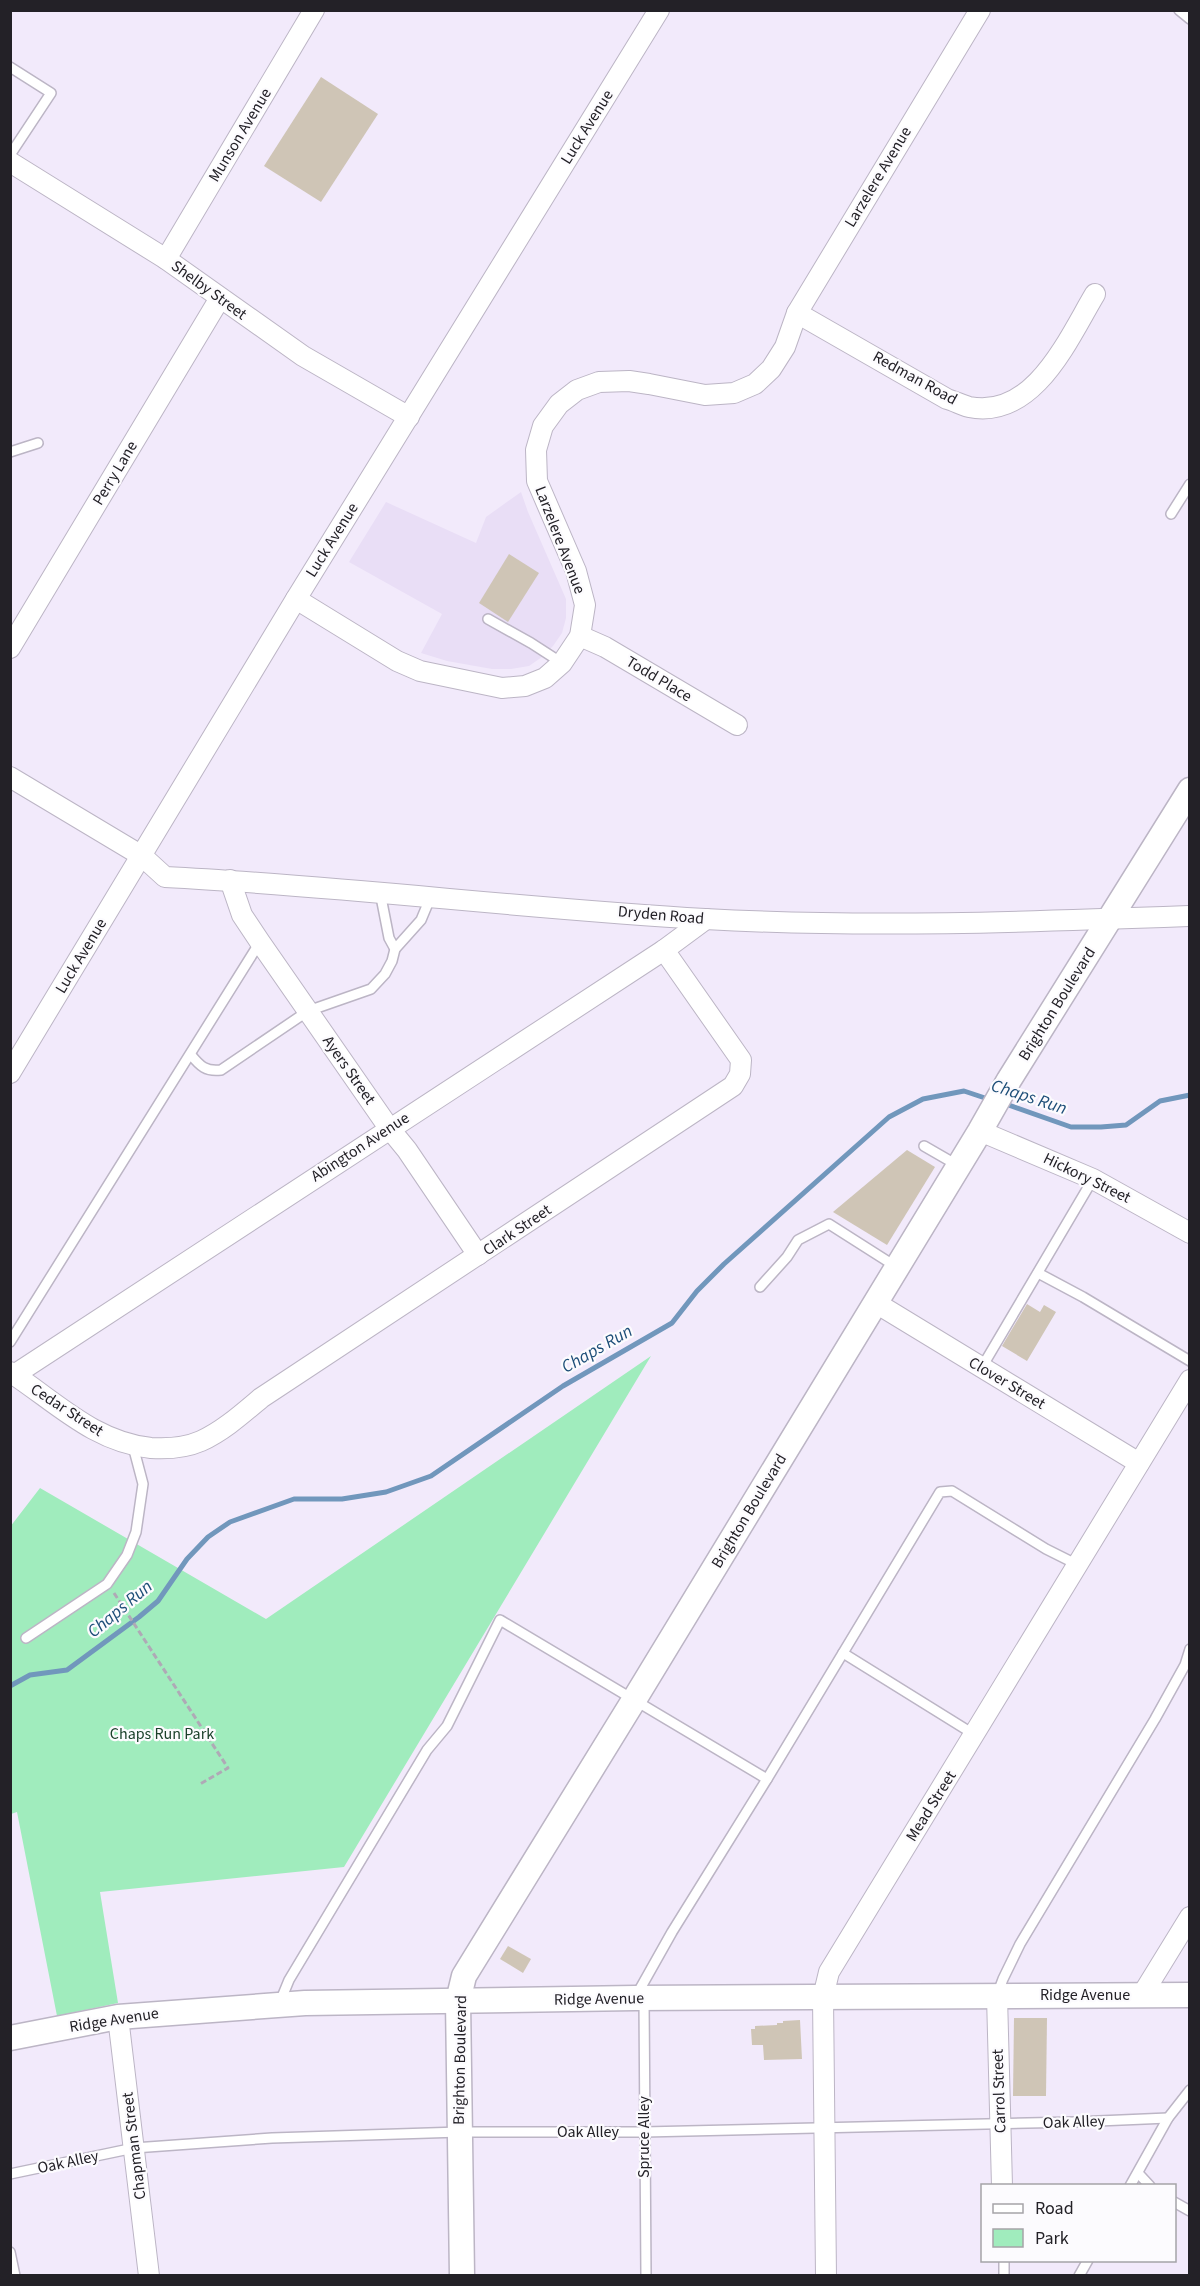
<svg xmlns="http://www.w3.org/2000/svg" width="1200" height="2286" font-family="'Source Sans 3',sans-serif">
  <style>
    .built { fill: #e9def6 }
    .green { fill: #a0ecbd }
    .lines { fill: none; stroke-linecap: round; stroke-linejoin: round }
    .stream { stroke: #7197bc; stroke-width: 5 }
    .building { fill: #cfc5b6 }
    .service-casing { stroke: #bcb5c5; stroke-width: 12 }
    .minor-casing { stroke: #bcb5c5; stroke-width: 22 }
    .tertiary-casing { stroke: #bcb5c5; stroke-width: 27 }
    .path { stroke: #afa9b6; stroke-width: 3; stroke-dasharray: 6 3; stroke-linecap: butt }
    .service { stroke: #fff; stroke-width: 9 }
    .minor { stroke: #fff; stroke-width: 20 }
    .tertiary { stroke: #fff; stroke-width: 24 }
    .labels { text-anchor: middle; dominant-baseline: central; stroke-width: 4.5; stroke-linejoin: round; paint-order: stroke }
    .street-label { font-size: 16px; fill: #232127; stroke: #fcfbfe }
    .park-label { font-size: 16px; fill: #1a402a; stroke: #fcfbfe }
    .water-label { font-size: 18px; font-style: italic; fill: #1d4e78; stroke: #fcfbfe }
  </style>
  <rect width="100%" height="100%" fill="#f2eafb"/>
  <path class="built" d="M 521,492 L 528,512 L 566,599 L 566,618 L 562,633 L 553,646 L 542,657 L 529,666 L 511,669 L 492,669 L 447,661 L 421,653 L 442,614 L 349,562 L 386,502 L 476,543 L 486,517 Z"/>
  <path class="green" d="M 651,1356 L 344,1867 L 100,1892 L 118,2003 L 57,2016 L 17,1812 L 11,1814 L 10,1527 L 40,1488 L 266,1619 Z"/>
  <g class="lines">
    <g class="stream">
      <path d="M 1003,1103 L 1071,1127 L 1101,1127 L 1126,1125 L 1160,1101 L 1190,1095"/>
      <path d="M 10,1686 L 30,1675 L 67,1670 L 139,1617 L 158,1601 L 187,1559 L 208,1537 L 230,1522 L 294,1499 L 342,1499 L 386,1492 L 431,1476 L 563,1386 L 672,1323 L 697,1291 L 724,1264 L 889,1117 L 923,1099 L 964,1091 L 991,1100"/>
    </g>
  </g>
  <g class="building">
    <path d="M 321,77 L 378,114 L 321,202 L 264,166 Z"/>
    <path d="M 509,554 L 539,573 L 508,622 L 479,603 Z"/>
    <path d="M 907,1150 L 935,1167 L 887,1245 L 833,1212 Z"/>
    <path d="M 1027,1304 L 1040,1312 L 1044,1305 L 1056,1312 L 1027,1361 L 1002,1346 Z"/>
    <path d="M 508,1946 L 531,1959 L 523,1973 L 500,1959 Z"/>
    <path d="M 1014,2018 L 1047,2018 L 1046,2096 L 1013,2096 Z"/>
    <path d="M 800,2020 L 802,2059 L 764,2060 L 763,2045 L 752,2045 L 751,2029 L 755,2029 L 755,2026 L 777,2025 L 777,2023 L 783,2023 L 783,2021 Z"/>
  </g>
  <g class="lines">
    <g class="service-casing">
      <g id="service">
        <path d="M 1179,10 L 1190,19"/>
        <path d="M 10,67 L 51,93 L 10,155"/>
        <path d="M 10,452 L 38,443"/>
        <path d="M 1171,514 L 1190,484"/>
        <path d="M 488,619 L 531,643 L 562,663"/>
        <path d="M 380,892 L 389,938 L 395,949"/>
        <path d="M 191,1055 C 200,1066 206,1072 221,1070 L 308,1011 L 371,989 L 385,974 L 392,961 L 395,949 L 421,920 L 431,896"/>
        <path d="M 924,1146 L 957,1165"/>
        <path d="M 1038,1273 L 1083,1297 L 1190,1361"/>
        <path d="M 760,1287 L 787,1257 L 798,1240 L 829,1224 L 895,1266"/>
        <path d="M 10,1342 L 260,942"/>
        <path d="M 982,1367 L 1093,1179"/>
        <path d="M 26,1638 L 107,1584 L 127,1555 L 136,1532 L 143,1484 L 133,1446"/>
        <path d="M 843,1653 L 975,1735"/>
        <path d="M 997,1995 L 1003,1979 L 1020,1944 L 1155,1719 L 1185,1665 L 1190,1649"/>
        <path d="M 636,1996 L 672,1932 L 767,1779 L 940,1492 L 952,1491 L 1046,1549 L 1078,1565"/>
        <path d="M 644,1999 L 646,2276"/>
        <path d="M 280,2002 L 289,1980 L 427,1750 L 447,1726 L 500,1620 L 767,1779"/>
        <path d="M 1138,2173 L 1150,2186"/>
        <path d="M 10,2174 L 134,2148 L 272,2138 L 460,2132 L 644,2132 L 1075,2122 L 1168,2118"/>
        <path d="M 1130,2186 L 1168,2118 L 1190,2090"/>
        <path d="M 1174,2202 L 1190,2211"/>
        <path d="M 10,2252 L 15,2276"/>
        <path d="M 1004,2260 L 1004,2276"/>
        <path d="M 1079,2276 L 1088,2260"/>
      </g>
    </g>
    <g class="minor-casing">
      <g id="minor">
        <path d="M 10,162 L 166,259 L 303,356 L 409,417"/>
        <path d="M 166,259 L 314,10"/>
        <path d="M 797,313 L 947,399 C 954,401 962,405 969,407 C 1034,420 1068,339 1095,294"/>
        <path d="M 296,599 L 397,661 L 420,671 L 502,688 L 525,686 L 545,678 L 562,663 L 580,636 L 585,605 L 576,571 L 537,481 L 536,450 L 543,426 L 559,404 L 577,390 L 599,382 L 629,381 L 649,384 L 705,395 L 734,393 L 755,384 L 771,369 L 785,347 L 797,313 L 980,10"/>
        <path d="M 580,636 L 605,647 L 737,725"/>
        <path d="M 10,648 L 220,298"/>
        <path d="M 10,777 L 142,856 L 165,877 C 346,886 525,909 705,919 C 867,928 1028,922 1190,916"/>
        <path d="M 230,880 L 242,915 L 260,942 L 389,1128 L 407,1150 L 478,1255"/>
        <path d="M 10,1073 L 296,599 L 659,10"/>
        <path d="M 980,1131 L 1093,1179 L 1190,1233"/>
        <path d="M 876,1303 L 1139,1463"/>
        <path d="M 10,1372 C 56,1402 94,1442 151,1448 C 167,1449 185,1448 201,1441 C 223,1431 242,1414 261,1398 L 733,1086 L 740,1074 L 741,1060 L 664,950"/>
        <path d="M 14,1375 L 664,950 L 706,919"/>
        <path d="M 1142,1995 L 1190,1917"/>
        <path d="M 997,1996 L 1002,2186"/>
        <path d="M 118,2017 L 149,2276"/>
        <path d="M 826,2276 L 823,1997 L 829,1972 L 1190,1380"/>
      </g>
    </g>
    <g class="tertiary-casing">
      <g id="tertiary">
        <path d="M 10,2038 L 118,2017 L 305,2003 L 635,1998 L 1190,1995"/>
        <path d="M 462,2276 L 458,2001 L 464,1976 L 634,1700 L 980,1131 L 1009,1080 L 1190,790"/>
      </g>
    </g>
    <path class="path" d="M 114,1593 L 228,1768 L 200,1784"/>
    <use href="#service" class="service"/>
    <use href="#minor" class="minor"/>
    <use href="#tertiary" class="tertiary"/>
  </g>
  <g class="labels">
    <g class="street-label">
      <text transform="translate(587 127) rotate(-58)">Luck Avenue</text>
      <text transform="translate(240 135) rotate(-59)">Munson Avenue</text>
      <text transform="translate(878 177) rotate(-59)">Larzelere Avenue</text>
      <text transform="translate(209 290) rotate(36)">Shelby Street</text>
      <text transform="translate(915 378) rotate(29)">Redman Road</text>
      <text transform="translate(115 473) rotate(-59)">Perry Lane</text>
      <text transform="translate(332 540) rotate(-58)">Luck Avenue</text>
      <text transform="translate(560 540) rotate(69)">Larzelere Avenue</text>
      <text transform="translate(659 679) rotate(31)">Todd Place</text>
      <text transform="translate(661 915) rotate(5)">Dryden Road</text>
      <text transform="translate(81 956) rotate(-59)">Luck Avenue</text>
      <text transform="translate(1057 1004) rotate(-58)">Brighton Boulevard</text>
      <text transform="translate(349 1070) rotate(55)">Ayers Street</text>
      <text transform="translate(360 1147) rotate(-33)">Abington Avenue</text>
      <text transform="translate(1087 1178) rotate(26)">Hickory Street</text>
      <text transform="translate(517 1230) rotate(-34)">Clark Street</text>
      <text transform="translate(1007 1383) rotate(31)">Clover Street</text>
      <text transform="translate(67 1410) rotate(33)">Cedar Street</text>
      <text transform="translate(749 1511) rotate(-59)">Brighton Boulevard</text>
      <text transform="translate(931 1806) rotate(-58)">Mead Street</text>
      <text x="1085" y="1995">Ridge Avenue</text>
      <text transform="translate(599 1999) rotate(-1)">Ridge Avenue</text>
      <text transform="translate(114 2020) rotate(-9)">Ridge Avenue</text>
      <text transform="translate(460 2060) rotate(-89)">Brighton Boulevard</text>
      <text transform="translate(999 2091) rotate(-92)">Carrol Street</text>
      <text transform="translate(1074 2122) rotate(-2)">Oak Alley</text>
      <text x="588" y="2132">Oak Alley</text>
      <text transform="translate(644 2137) rotate(-90)">Spruce Alley</text>
      <text transform="translate(134 2146) rotate(-97)">Chapman Street</text>
      <text transform="translate(68 2162) rotate(-12)">Oak Alley</text>
    </g>
    <g class="park-label">
      <text x="162" y="1734">Chaps Run Park</text>
    </g>
    <g class="water-label">
      <text transform="translate(1029 1097) rotate(18)">Chaps Run</text>
      <text transform="translate(597 1349) rotate(-30)">Chaps Run</text>
      <text transform="translate(120 1609) rotate(-40)">Chaps Run</text>
    </g>
  </g>
  <rect width="1200" height="2286" fill="none" stroke="#232127" stroke-width="24"/>
  <rect x="981" y="2184" width="195" height="78" fill="#fcfbfe" stroke="#a5a4a8" stroke-width="1.5"/>
  <rect x="993" y="2204" width="30" height="9" fill="#ffffff" stroke="#a5a4a8" stroke-width="1.5"/>
  <text x="1035" y="2214" font-size="18" fill="#232127">Road</text>
  <rect x="993" y="2229" width="30" height="18" fill="#a0ecbd" stroke="#a5a4a8" stroke-width="1.5"/>
  <text x="1035" y="2244" font-size="18" fill="#232127">Park</text>
</svg>
